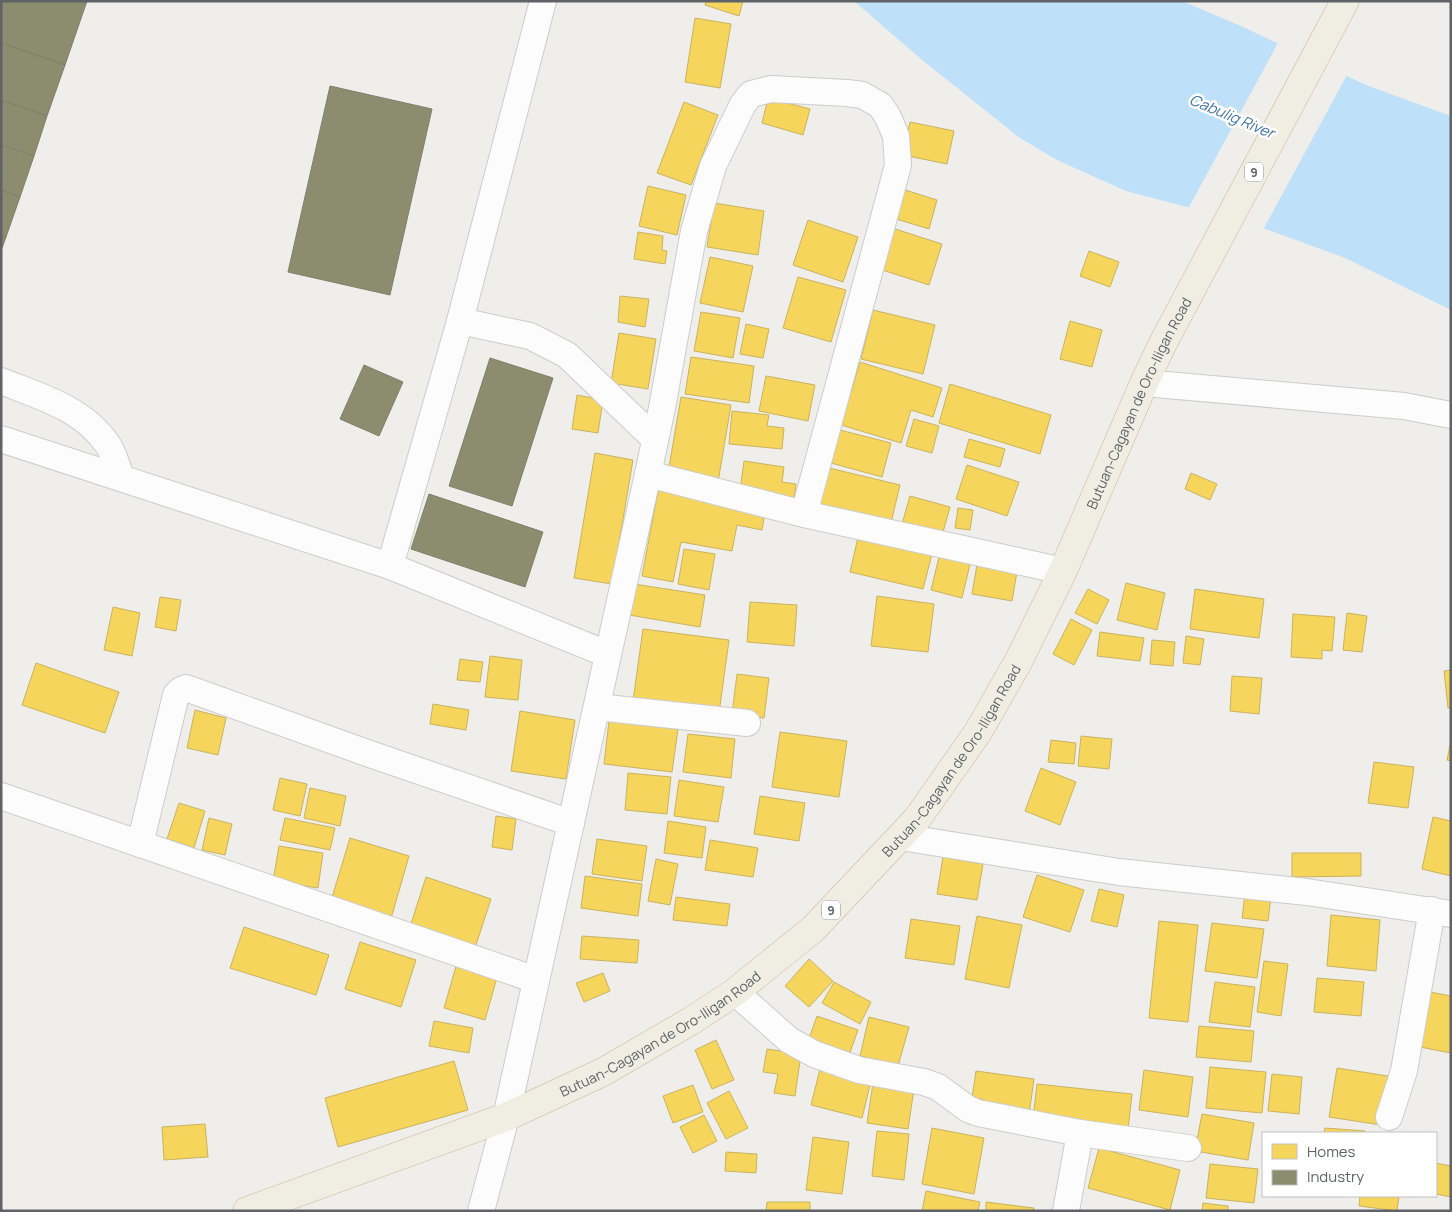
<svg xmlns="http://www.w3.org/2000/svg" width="1452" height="1212" font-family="Manrope,sans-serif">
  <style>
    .water { fill: #bfe0f9 }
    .pier { fill: #efeeea }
    .homes { fill: #f6d55c; stroke: #c9b360 }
    .industry { fill: #8c8c6e; stroke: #7e806c }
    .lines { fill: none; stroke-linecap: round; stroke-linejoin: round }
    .minor-casing { stroke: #cbcccc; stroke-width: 28 }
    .highway-casing { stroke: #c8b996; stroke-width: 29 }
    .minor { stroke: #fdfcfc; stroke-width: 26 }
    .highway { stroke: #f0ede3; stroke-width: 28 }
    .labels { text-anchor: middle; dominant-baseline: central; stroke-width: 5; stroke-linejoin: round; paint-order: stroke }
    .shield { fill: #fff; stroke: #8f9295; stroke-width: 1 }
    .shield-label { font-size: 12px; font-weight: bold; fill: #5f6368 }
    .street-label { font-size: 14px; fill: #5f6368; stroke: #fff }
    .water-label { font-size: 15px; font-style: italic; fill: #4174aa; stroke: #fff }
  </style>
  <rect width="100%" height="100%" fill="#efeeea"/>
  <path class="water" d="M 854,1 L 1182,1 L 1241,26 L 1366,85 L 1451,116 L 1451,310 L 1345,258 L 1252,224 L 1126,191 L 1057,160 L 1020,138 L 921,59 Z"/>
  <path class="pier" d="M 1279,41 L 1348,73 L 1263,230 L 1188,209 Z"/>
  <g class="homes">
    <path d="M 706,1 L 743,1 L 739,16 L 705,5 Z"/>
    <path d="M 695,18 L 731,24 L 720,88 L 685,82 Z"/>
    <path d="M 768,98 L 810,109 L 803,135 L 762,123 Z"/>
    <path d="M 684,102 L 718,115 L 691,185 L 657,173 Z"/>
    <path d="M 910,122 L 954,131 L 947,164 L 903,155 Z"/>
    <path d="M 648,186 L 686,195 L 677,235 L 639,226 Z"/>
    <path d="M 902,189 L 937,200 L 929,229 L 893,218 Z"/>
    <path d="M 714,203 L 764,211 L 758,255 L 707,247 Z"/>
    <path d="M 808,220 L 858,237 L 843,282 L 793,265 Z"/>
    <path d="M 889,227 L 942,244 L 929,285 L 876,268 Z"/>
    <path d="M 638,232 L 663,236 L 662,250 L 667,251 L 665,264 L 634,259 Z"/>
    <path d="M 1089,251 L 1119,262 L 1110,287 L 1080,276 Z"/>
    <path d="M 710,257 L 753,266 L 743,312 L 700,303 Z"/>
    <path d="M 798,277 L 846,290 L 831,342 L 783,328 Z"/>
    <path d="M 620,296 L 649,299 L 645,327 L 618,322 Z"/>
    <path d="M 873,310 L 935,325 L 923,374 L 861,359 Z"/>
    <path d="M 701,312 L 740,318 L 733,358 L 694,351 Z"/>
    <path d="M 1070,321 L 1102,330 L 1092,367 L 1060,359 Z"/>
    <path d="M 746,324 L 769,329 L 763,358 L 740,354 Z"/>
    <path d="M 619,333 L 656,339 L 648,389 L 611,383 Z"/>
    <path d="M 691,357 L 754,366 L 749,403 L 685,394 Z"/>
    <path d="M 860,362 L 942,388 L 933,417 L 911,410 L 901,443 L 841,425 Z"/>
    <path d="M 766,376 L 815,385 L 808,421 L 759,411 Z"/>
    <path d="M 950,384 L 1051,415 L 1040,454 L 939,423 Z"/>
    <path d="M 577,395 L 603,400 L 598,433 L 572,429 Z"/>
    <path d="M 681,397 L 731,405 L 718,482 L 668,473 Z"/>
    <path d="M 732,411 L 769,415 L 767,426 L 784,428 L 782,449 L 729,444 Z"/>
    <path d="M 914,419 L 939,426 L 932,453 L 906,446 Z"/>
    <path d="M 840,430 L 891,443 L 882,477 L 831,463 Z"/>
    <path d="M 969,439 L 1005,449 L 1000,467 L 964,457 Z"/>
    <path d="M 595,453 L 633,460 L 612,584 L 574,578 Z"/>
    <path d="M 744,461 L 784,467 L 782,482 L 796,484 L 794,499 L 740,491 Z"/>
    <path d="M 967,465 L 1019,482 L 1007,516 L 956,499 Z"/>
    <path d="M 825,467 L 900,485 L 890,527 L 816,509 Z"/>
    <path d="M 1191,473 L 1217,484 L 1210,500 L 1185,489 Z"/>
    <path d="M 659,486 L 766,507 L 762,530 L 737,525 L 732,551 L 681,542 L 673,582 L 642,576 Z"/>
    <path d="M 910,496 L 950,507 L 942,536 L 902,524 Z"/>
    <path d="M 958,508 L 973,510 L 970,530 L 955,528 Z"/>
    <path d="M 859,533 L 933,550 L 923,589 L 850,572 Z"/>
    <path d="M 684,549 L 715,554 L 709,590 L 678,584 Z"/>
    <path d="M 940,553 L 971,560 L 962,598 L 931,590 Z"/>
    <path d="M 978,559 L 1018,566 L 1012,601 L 972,594 Z"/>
    <path d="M 1126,583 L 1165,593 L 1157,630 L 1117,620 Z"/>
    <path d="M 634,584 L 705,595 L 700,627 L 629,615 Z"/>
    <path d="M 1088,589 L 1109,600 L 1097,624 L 1075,613 Z"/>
    <path d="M 1195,589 L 1264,599 L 1259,638 L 1190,629 Z"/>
    <path d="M 877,596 L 934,604 L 928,652 L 871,646 Z"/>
    <path d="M 160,597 L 181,600 L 176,631 L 155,627 Z"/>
    <path d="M 750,602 L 797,605 L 794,646 L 747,642 Z"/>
    <path d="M 113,607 L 140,613 L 132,656 L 104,650 Z"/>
    <path d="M 1347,613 L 1367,616 L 1362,652 L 1343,650 Z"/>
    <path d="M 1293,614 L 1335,617 L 1332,651 L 1322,650 L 1322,659 L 1291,657 Z"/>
    <path d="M 1071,619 L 1092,630 L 1074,665 L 1053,654 Z"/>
    <path d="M 643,629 L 729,640 L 719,713 L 633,701 Z"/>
    <path d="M 1100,632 L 1144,638 L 1140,661 L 1097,656 Z"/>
    <path d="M 1186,636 L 1204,639 L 1200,665 L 1183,663 Z"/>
    <path d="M 1152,640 L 1175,642 L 1173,666 L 1150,664 Z"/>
    <path d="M 490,656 L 522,660 L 518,700 L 485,697 Z"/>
    <path d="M 460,659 L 483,662 L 480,682 L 457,680 Z"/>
    <path d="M 36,663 L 119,692 L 105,733 L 22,705 Z"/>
    <path d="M 1451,670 L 1451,708 L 1448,708 L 1444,671 Z"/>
    <path d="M 737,674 L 769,678 L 764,718 L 732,714 Z"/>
    <path d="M 1232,676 L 1262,678 L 1259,714 L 1230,711 Z"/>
    <path d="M 433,704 L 469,710 L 466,730 L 430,724 Z"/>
    <path d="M 195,710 L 226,718 L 218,755 L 187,748 Z"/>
    <path d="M 520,711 L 575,720 L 566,779 L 511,771 Z"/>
    <path d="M 609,721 L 678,729 L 672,772 L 604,764 Z"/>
    <path d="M 780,732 L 847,741 L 839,797 L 772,787 Z"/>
    <path d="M 688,734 L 735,739 L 731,778 L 683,772 Z"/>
    <path d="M 1081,736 L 1112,739 L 1109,769 L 1078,766 Z"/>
    <path d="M 1051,740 L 1076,743 L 1074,764 L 1048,762 Z"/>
    <path d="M 1451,740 L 1451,761 L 1447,760 Z"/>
    <path d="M 1374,762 L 1414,767 L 1408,808 L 1368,803 Z"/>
    <path d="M 1041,768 L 1076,782 L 1060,825 L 1025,811 Z"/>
    <path d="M 628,773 L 671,777 L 667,814 L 625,810 Z"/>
    <path d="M 280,778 L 307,784 L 300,816 L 273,810 Z"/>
    <path d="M 679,780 L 724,787 L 718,822 L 674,816 Z"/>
    <path d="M 310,788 L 346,796 L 340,826 L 304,818 Z"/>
    <path d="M 760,796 L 805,803 L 799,841 L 754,834 Z"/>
    <path d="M 179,803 L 205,811 L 194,848 L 167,839 Z"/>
    <path d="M 496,816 L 516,819 L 512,850 L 492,847 Z"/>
    <path d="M 1433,817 L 1451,821 L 1451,876 L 1422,869 Z"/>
    <path d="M 209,818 L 232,824 L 225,855 L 202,850 Z"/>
    <path d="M 285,818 L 335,828 L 330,850 L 280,840 Z"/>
    <path d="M 668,821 L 706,827 L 702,858 L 664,853 Z"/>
    <path d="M 350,838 L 409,856 L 390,922 L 330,904 Z"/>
    <path d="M 597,839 L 647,846 L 642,881 L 592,874 Z"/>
    <path d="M 710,840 L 758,848 L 753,877 L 705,870 Z"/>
    <path d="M 279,846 L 323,853 L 318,888 L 273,881 Z"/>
    <path d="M 1292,853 L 1361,853 L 1361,876 L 1292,877 Z"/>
    <path d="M 943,857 L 983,864 L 977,900 L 937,894 Z"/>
    <path d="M 656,859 L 678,864 L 670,905 L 648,901 Z"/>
    <path d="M 1037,875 L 1084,890 L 1070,932 L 1023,917 Z"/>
    <path d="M 585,876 L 642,884 L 638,916 L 581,908 Z"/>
    <path d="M 426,877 L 491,899 L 475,948 L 410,927 Z"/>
    <path d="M 1099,889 L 1124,895 L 1117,927 L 1091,921 Z"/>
    <path d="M 1245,894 L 1271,897 L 1268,921 L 1242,918 Z"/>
    <path d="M 676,897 L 730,904 L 727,926 L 673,920 Z"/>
    <path d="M 1331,915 L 1380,920 L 1376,971 L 1327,966 Z"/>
    <path d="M 977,916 L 1022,925 L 1009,988 L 965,979 Z"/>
    <path d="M 911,919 L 960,926 L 954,965 L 905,958 Z"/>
    <path d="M 1159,921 L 1198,925 L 1188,1022 L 1149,1018 Z"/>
    <path d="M 1212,923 L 1264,929 L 1257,978 L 1205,971 Z"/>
    <path d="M 244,927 L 329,955 L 316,995 L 230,968 Z"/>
    <path d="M 582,936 L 639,940 L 637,963 L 580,959 Z"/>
    <path d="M 360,942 L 416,960 L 401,1007 L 345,989 Z"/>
    <path d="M 809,959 L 833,981 L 809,1007 L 785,986 Z"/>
    <path d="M 1264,961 L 1288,964 L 1281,1016 L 1257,1012 Z"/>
    <path d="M 457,963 L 498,974 L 485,1020 L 444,1008 Z"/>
    <path d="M 603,973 L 610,991 L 584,1002 L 576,983 Z"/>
    <path d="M 1317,978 L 1364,982 L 1361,1016 L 1314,1012 Z"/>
    <path d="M 834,982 L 871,1002 L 860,1024 L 822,1003 Z"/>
    <path d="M 1215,982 L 1255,987 L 1250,1027 L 1209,1022 Z"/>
    <path d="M 1430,992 L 1451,996 L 1451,1053 L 1420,1047 Z"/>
    <path d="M 817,1016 L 858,1030 L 848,1058 L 807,1044 Z"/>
    <path d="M 869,1017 L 909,1027 L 898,1066 L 860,1056 Z"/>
    <path d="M 434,1021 L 473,1028 L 469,1053 L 429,1046 Z"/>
    <path d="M 1199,1026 L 1254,1031 L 1251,1062 L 1196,1057 Z"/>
    <path d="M 716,1040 L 734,1080 L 712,1089 L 695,1050 Z"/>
    <path d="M 767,1049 L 801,1054 L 795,1096 L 774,1093 L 778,1074 L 763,1072 Z"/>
    <path d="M 454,1061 L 468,1110 L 338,1147 L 325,1098 Z"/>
    <path d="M 1210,1067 L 1266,1072 L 1262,1113 L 1206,1108 Z"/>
    <path d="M 1337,1068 L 1388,1076 L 1381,1125 L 1329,1117 Z"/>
    <path d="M 820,1069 L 871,1081 L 862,1118 L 811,1105 Z"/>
    <path d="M 1144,1070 L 1193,1077 L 1188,1117 L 1139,1110 Z"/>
    <path d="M 976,1071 L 1034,1079 L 1029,1115 L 981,1109 L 982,1099 L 972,1098 Z"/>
    <path d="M 1272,1074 L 1302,1077 L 1299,1114 L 1268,1111 Z"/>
    <path d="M 873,1083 L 914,1089 L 908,1129 L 867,1123 Z"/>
    <path d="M 1037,1084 L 1132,1094 L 1128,1129 L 1033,1118 Z"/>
    <path d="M 693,1085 L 703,1112 L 673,1123 L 663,1096 Z"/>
    <path d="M 729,1091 L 748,1128 L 726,1139 L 707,1103 Z"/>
    <path d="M 1202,1114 L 1254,1123 L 1248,1160 L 1195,1151 Z"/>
    <path d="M 704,1115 L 717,1141 L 693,1153 L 680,1127 Z"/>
    <path d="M 205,1124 L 208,1157 L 164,1160 L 162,1127 Z"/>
    <path d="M 932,1128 L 984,1138 L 974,1194 L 922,1184 Z"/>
    <path d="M 1325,1128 L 1365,1131 L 1365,1133 L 1324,1133 Z"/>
    <path d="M 877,1131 L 909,1134 L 904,1180 L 872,1176 Z"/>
    <path d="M 813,1137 L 849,1142 L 842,1194 L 806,1190 Z"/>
    <path d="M 1099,1148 L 1180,1170 L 1170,1210 L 1088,1188 Z"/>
    <path d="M 726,1152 L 757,1154 L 756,1173 L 725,1171 Z"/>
    <path d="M 1436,1163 L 1451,1166 L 1451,1197 L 1436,1194 Z"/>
    <path d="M 1210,1164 L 1258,1169 L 1254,1203 L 1206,1198 Z"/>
    <path d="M 926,1191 L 980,1202 L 978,1211 L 922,1211 Z"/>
    <path d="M 1360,1196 L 1399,1196 L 1397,1211 L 1359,1206 Z"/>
    <path d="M 767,1202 L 810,1202 L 810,1211 L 766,1211 Z"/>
    <path d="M 986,1202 L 1034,1208 L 1034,1211 L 986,1211 Z"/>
    <path d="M 1203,1203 L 1228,1206 L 1228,1211 L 1202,1211 Z"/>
  </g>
  <g class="industry">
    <path d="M 1,1 L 87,1 L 65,65 L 1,43 Z"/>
    <path d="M 1,43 L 65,65 L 47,116 L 1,100 Z"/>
    <path d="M 330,86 L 432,109 L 390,295 L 288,272 Z"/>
    <path d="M 1,100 L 47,116 L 34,156 L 1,145 Z"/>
    <path d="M 1,145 L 34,156 L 20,197 L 1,190 Z"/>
    <path d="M 1,190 L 20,197 L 6,237 L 1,236 Z"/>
    <path d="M 1,236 L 6,237 L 1,251 Z"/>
    <path d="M 490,358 L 553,378 L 512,506 L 449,486 Z"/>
    <path d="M 364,365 L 403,382 L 379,436 L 340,419 Z"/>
    <path d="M 429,494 L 543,532 L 525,587 L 411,549 Z"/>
  </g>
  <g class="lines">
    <g class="minor-casing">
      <g id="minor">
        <path d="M 460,321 L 530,336 L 567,355 L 655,439"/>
        <path d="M 1,381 C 41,397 83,408 108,445 C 114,454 117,467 121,477"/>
        <path d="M 1144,383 L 1404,406 L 1451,415"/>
        <path d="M 1,439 L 390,566 L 607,654"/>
        <path d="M 648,474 L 804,514 L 1063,571"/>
        <path d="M 390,566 L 460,321 L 543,1"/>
        <path d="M 597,707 L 747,723"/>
        <path d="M 1,796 L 536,980"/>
        <path d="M 901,837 L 1119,872 L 1307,892 L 1451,914"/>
        <path d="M 140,844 L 176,695 L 181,690 L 186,688 L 367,753 L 571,823"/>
        <path d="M 735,992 L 789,1040 L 814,1054 L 859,1070 L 924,1082 L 938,1087 L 968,1109 L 978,1113 L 1080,1133 L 1188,1148"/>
        <path d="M 1389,1117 L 1404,1071 L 1432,910"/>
        <path d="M 481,1211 L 506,1117 L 648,474 L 662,408 L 694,231 L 713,166 L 743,104 L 751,94 L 771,89 L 847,93 L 862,95 L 880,105 L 888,117 L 896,136 L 898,165 L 893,184 L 804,514"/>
        <path d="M 1066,1211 L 1080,1133"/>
      </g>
    </g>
    <g class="highway-casing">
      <g id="highway">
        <path id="s1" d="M 247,1211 L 506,1117 L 603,1072 L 691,1021 L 735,992 L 813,929 L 917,819 L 978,732 L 1018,662 L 1063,571 L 1144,383 L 1163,343 L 1345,1"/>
      </g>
    </g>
    <use href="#minor" class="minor"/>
    <use href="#highway" class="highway"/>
  </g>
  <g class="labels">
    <g class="shield">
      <rect x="1245" y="162.5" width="18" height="19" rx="4"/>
      <rect x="822" y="900.5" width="18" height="19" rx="4"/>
    </g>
    <g class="shield-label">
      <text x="1254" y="172">9</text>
      <text x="831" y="910">9</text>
    </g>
    <g class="street-label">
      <text stroke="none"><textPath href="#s1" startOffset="1261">Butuan-Cagayan de Oro-Iligan Road</textPath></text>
      <text stroke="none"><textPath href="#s1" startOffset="856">Butuan-Cagayan de Oro-Iligan Road</textPath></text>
      <text stroke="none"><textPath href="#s1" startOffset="451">Butuan-Cagayan de Oro-Iligan Road</textPath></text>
    </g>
    <g class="water-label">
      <text transform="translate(1232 116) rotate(23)">Cabulig River</text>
    </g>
  </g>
  <rect width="1452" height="1212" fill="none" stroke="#5f6368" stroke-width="5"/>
  <rect x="1262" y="1132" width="175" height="65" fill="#ffffff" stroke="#bfc1c3"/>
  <rect x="1272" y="1144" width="25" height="15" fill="#f6d55c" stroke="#bfc1c3"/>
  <text x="1307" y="1157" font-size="15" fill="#5f6368">Homes</text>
  <rect x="1272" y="1170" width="25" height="15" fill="#8c8c6e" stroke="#bfc1c3"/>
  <text x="1307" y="1182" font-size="15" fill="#5f6368">Industry</text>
</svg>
